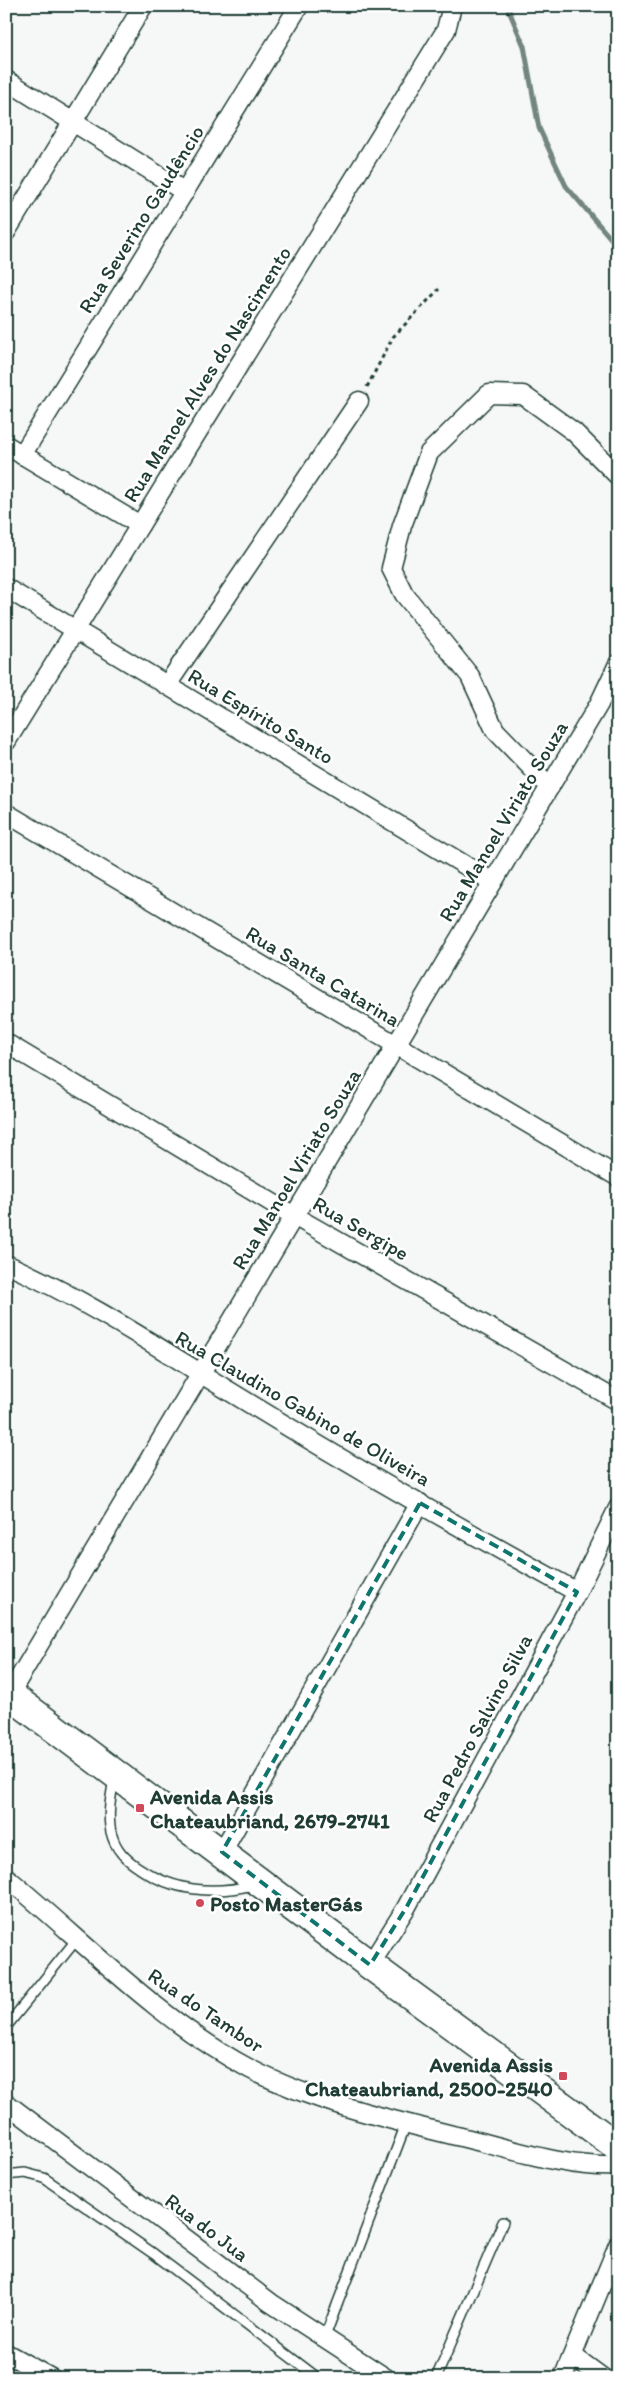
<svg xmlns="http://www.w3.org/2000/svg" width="624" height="2384" font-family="Itim,sans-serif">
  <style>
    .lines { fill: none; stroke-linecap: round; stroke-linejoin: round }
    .stream { stroke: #72857f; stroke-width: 5 }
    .lane-casing { stroke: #1f3d34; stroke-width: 12 }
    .street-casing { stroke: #1f3d34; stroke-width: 21 }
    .primary-casing { stroke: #1f3d34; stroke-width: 31 }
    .path { stroke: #1f3d34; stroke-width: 3; stroke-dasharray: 4 4; stroke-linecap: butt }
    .lane { stroke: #fff; stroke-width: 9 }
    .street { stroke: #fff; stroke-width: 18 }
    .primary { stroke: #fff; stroke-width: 28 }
    .marked { fill: none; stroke: #0f766e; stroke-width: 4; stroke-dasharray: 10 6; stroke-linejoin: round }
    .poi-dot { fill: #d1495b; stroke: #fff; stroke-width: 2 }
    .labels { text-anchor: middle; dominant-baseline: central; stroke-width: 5; stroke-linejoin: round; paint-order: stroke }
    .street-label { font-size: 21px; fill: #1f3d34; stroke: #fff }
    .poi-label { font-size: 21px; font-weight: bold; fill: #1f3d34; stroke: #fff; text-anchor: start }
  </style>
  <rect width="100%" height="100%" fill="#f6f7f7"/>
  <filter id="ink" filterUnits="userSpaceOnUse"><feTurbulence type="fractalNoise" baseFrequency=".02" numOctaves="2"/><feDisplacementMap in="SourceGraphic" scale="10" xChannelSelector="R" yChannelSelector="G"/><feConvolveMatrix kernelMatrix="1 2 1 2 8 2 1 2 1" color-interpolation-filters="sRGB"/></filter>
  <g filter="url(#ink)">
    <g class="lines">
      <path class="stream" d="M 507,6 L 524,46 L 539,128 L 566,186 L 618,247"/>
      <g class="lane-casing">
        <g id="lane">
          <path d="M 114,1779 C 111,1796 107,1815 111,1832 C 115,1849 125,1859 139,1868 C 173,1891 213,1895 253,1885"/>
          <path d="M 6,2027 L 77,1939"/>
          <path d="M 6,2175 L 25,2173 L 44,2178 L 154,2254 L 318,2378"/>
          <path d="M 324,2339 L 406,2124"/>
          <path d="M 436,2378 L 503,2222"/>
        </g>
      </g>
      <g class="street-casing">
        <g id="street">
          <path d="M 6,80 L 185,192"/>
          <path d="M 6,232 L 143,6"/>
          <path d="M 6,445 L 140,525"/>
          <path d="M 22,455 L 299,6"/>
          <path d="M 6,588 L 493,882"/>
          <path d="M 167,685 L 359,401"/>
          <path d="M 6,742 L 446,30 L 452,6"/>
          <path d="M 550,787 L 495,730 L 470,676 L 404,594 L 391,568 L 402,526 L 429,453 L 489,394 L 523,395 L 574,432 L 618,476"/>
          <path d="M 6,813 L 618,1177"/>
          <path d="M 6,1043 L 294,1216 L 618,1401"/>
          <path d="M 6,1264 C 96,1304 178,1361 262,1411 C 365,1474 471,1534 577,1592"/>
          <path d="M 9,1695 L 599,704 L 618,664"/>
          <path d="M 222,1852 L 420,1503"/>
          <path d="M 6,1877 C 86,1943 158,2020 250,2069 C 318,2104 396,2121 469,2139 C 517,2151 568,2168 618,2166"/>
          <path d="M 370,1965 L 406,1908 L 577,1592 L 618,1508"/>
          <path d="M 6,2103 L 271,2303 L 386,2378"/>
          <path d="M 6,2353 L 51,2378"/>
          <path d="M 573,2356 L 603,2378"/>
          <path d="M 563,2378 L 618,2245"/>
        </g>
      </g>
      <g class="primary-casing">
        <path id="primary" d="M 6,1692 L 370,1965 L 618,2147"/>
      </g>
      <path class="path" d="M 367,387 L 393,337 L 439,289"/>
      <use href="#lane" class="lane"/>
      <use href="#street" class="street"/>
      <use href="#primary" class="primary"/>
    </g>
  </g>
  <path class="marked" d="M 420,1503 L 577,1592 L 406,1908 L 370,1965 L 222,1852 Z"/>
  <g class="poi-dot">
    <rect x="135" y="1803" width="10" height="10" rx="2.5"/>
    <circle cx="200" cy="1903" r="5"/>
    <rect x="558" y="2071" width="10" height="10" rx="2.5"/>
  </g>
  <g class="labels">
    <g class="street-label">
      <text transform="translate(141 219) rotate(-58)">Rua Severino Gaudêncio</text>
      <text transform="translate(207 374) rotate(-58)">Rua Manoel Alves do Nascimento</text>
      <text transform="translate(261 716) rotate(31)">Rua Espírito Santo</text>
      <text transform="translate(503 821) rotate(-59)">Rua Manoel Viriato Souza</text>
      <text transform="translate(323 976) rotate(31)">Rua Santa Catarina</text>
      <text transform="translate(296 1169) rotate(-59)">Rua Manoel Viriato Souza</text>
      <text transform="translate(361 1228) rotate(30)">Rua Sergipe</text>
      <text transform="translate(303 1408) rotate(30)">Rua Claudino Gabino de Oliveira</text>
      <text transform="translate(477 1728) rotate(-62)">Rua Pedro Salvino Silva</text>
      <text transform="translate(206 2010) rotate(34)">Rua do Tambor</text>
      <text transform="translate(207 2227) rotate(37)">Rua do Jua</text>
    </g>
    <g class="poi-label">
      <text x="150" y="1796">Avenida Assis<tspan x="150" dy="24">Chateaubriand, 2679-2741</tspan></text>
      <text x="210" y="1903">Posto MasterGás</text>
      <text x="553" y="2064" text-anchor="end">Avenida Assis<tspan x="553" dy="24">Chateaubriand, 2500-2540</tspan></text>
    </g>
  </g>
  <rect width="624" height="2384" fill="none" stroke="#fff" stroke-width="25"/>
  <rect x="12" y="12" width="599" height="2359" fill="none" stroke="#1f3d34" stroke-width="2" filter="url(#ink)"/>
</svg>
